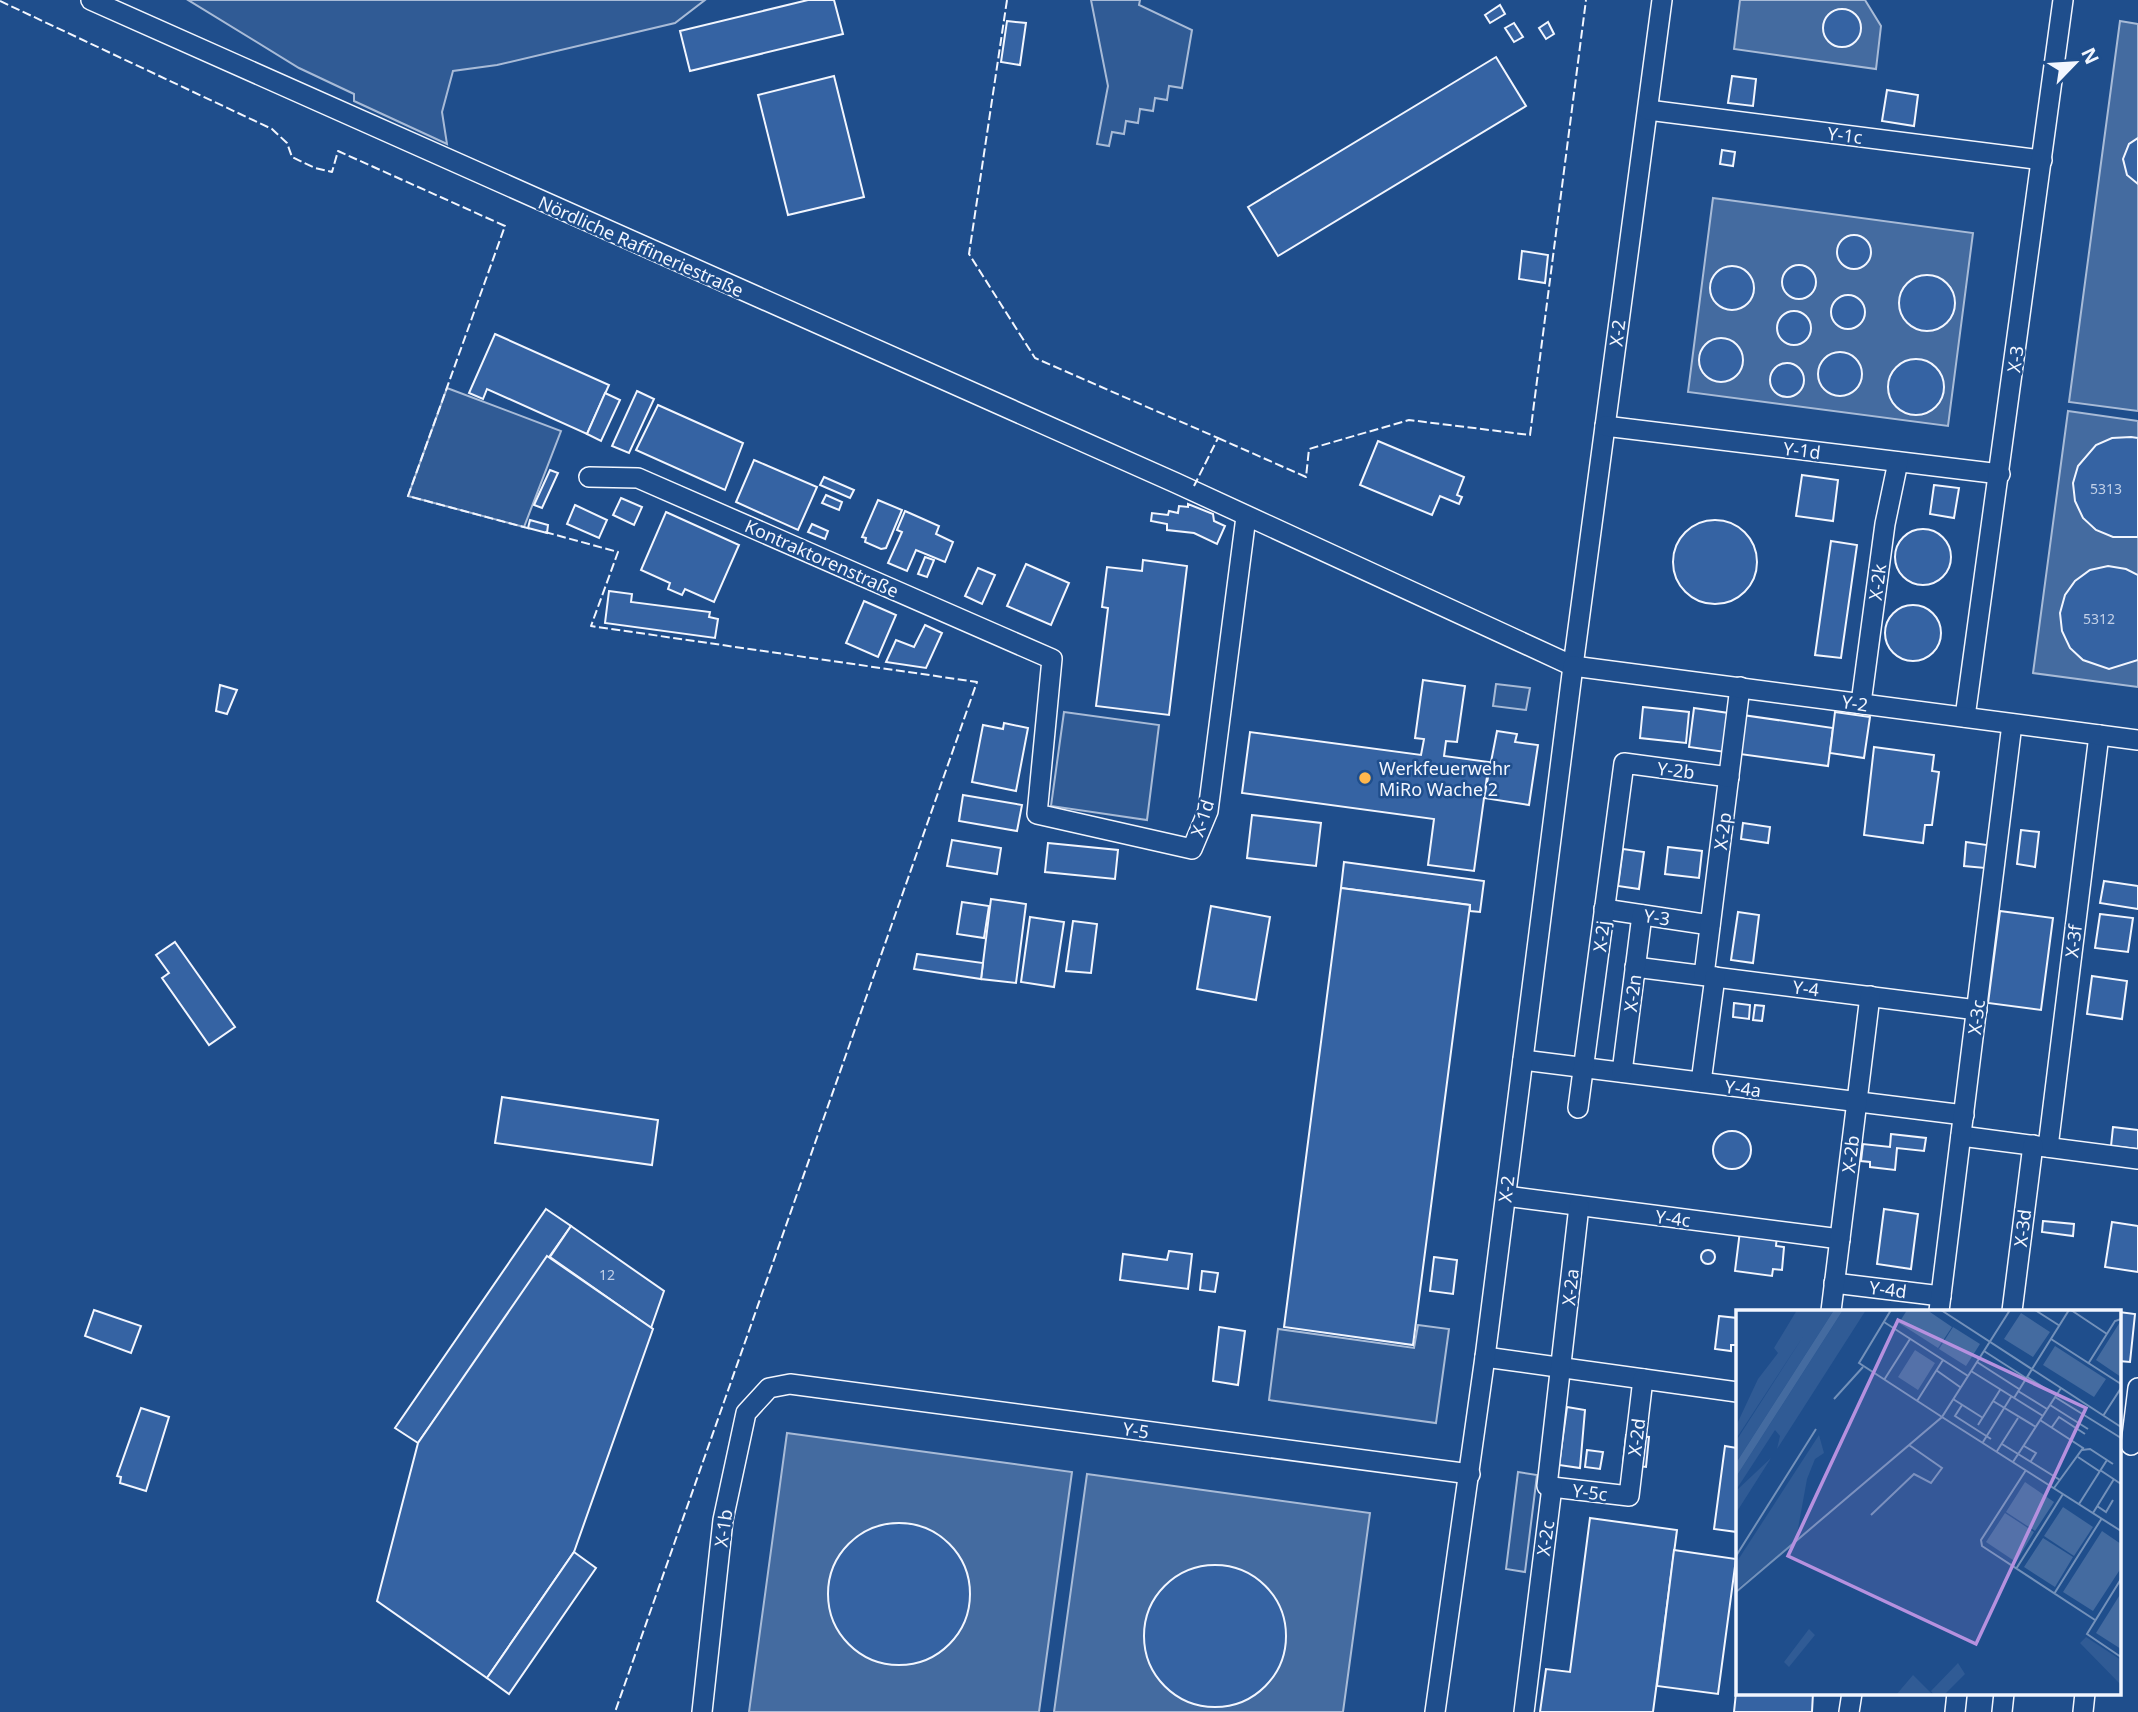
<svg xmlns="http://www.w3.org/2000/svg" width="2138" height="1712" font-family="'Noto Sans',sans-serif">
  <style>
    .built { fill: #305b95; stroke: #a8bbd7; stroke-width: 2 }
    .water { fill: #446ba0; stroke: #a8bbd7; stroke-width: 2 }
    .building { fill: #3563a3; stroke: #f2f6ff; stroke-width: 2 }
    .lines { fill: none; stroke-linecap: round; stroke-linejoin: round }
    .street-casing { stroke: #f2f6ff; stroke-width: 22 }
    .street { stroke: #1f4e8c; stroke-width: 19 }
    .fence { stroke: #f2f6ff; stroke-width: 2; stroke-dasharray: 9 3.5; stroke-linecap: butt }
    .poi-dot { fill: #ffb74d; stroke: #1f4e8c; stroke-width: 2.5 }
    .labels { text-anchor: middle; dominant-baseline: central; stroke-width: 5; stroke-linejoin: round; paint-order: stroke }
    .number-label { font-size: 14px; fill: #c3d1e8 }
    .street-label { font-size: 18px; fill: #f2f6ff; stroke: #1f4e8c }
    .poi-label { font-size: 18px; fill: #f2f6ff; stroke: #1f4e8c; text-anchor: start }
    .inset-road { fill: none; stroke: #7391ba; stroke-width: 2 }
    .view { fill: #b691df; fill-opacity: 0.15; stroke: #b691df; stroke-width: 3.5 }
    .inset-edge { fill: none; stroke: #f2f6ff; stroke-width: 3.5 }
  </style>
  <rect width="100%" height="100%" fill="#1f4e8c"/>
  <g class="built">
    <path d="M 188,0 L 705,0 L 675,23 L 497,65 L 453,71 L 442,112 L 447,144 L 354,101 L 354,94 L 299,68 Z"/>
    <path d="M 1091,0 L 1140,0 L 1139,5 L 1192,30 L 1182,88 L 1169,86 L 1167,100 L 1155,98 L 1153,111 L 1140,109 L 1138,123 L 1126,121 L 1124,134 L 1112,132 L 1109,146 L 1097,144 L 1108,86 Z"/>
    <path d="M 447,388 L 561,431 L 524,527 L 408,496 Z"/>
    <path d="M 1496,684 L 1530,688 L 1526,710 L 1493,706 Z"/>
    <path d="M 1064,712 L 1159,725 L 1147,820 L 1051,806 Z"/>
    <path d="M 1418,1325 L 1449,1329 L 1436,1423 L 1269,1400 L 1278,1329 L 1414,1348 Z"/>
    <path d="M 1518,1472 L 1537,1475 L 1525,1572 L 1506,1569 Z"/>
  </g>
  <g class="water">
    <path d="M 1740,0 L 1865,0 L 1881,26 L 1876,69 L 1734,49 Z"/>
    <path d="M 2120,21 L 2138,24 L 2138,411 L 2069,402 Z"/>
    <path d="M 1713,198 L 1973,233 L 1948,426 L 1688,392 Z"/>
    <path d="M 2068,411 L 2138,421 L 2138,687 L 2033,673 Z"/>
    <path d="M 787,1433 L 1072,1472 L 1039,1712 L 749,1712 Z"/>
    <path d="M 1087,1474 L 1370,1513 L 1343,1712 L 1054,1712 Z"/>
  </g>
  <g class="building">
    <path d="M 808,0 L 834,0 L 843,34 L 690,71 L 680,31 Z"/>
    <path d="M 1500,5 L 1505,14 L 1490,23 L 1485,15 Z"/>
    <circle cx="1842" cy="28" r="19"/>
    <path d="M 1007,21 L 1026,23 L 1020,65 L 1001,62 Z"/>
    <path d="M 1548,22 L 1554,34 L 1546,39 L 1539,28 Z"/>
    <path d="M 1514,23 L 1523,37 L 1514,42 L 1505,28 Z"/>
    <path d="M 1496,57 L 1526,106 L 1278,256 L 1248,207 Z"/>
    <path d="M 834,76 L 864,197 L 788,215 L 758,95 Z"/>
    <path d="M 1732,76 L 1756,79 L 1753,106 L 1728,103 Z"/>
    <path d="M 1887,90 L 1918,95 L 1914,126 L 1882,121 Z"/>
    <path d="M 2138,138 L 2138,184 L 2127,175 L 2123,159 L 2129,144 Z"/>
    <path d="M 1722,150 L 1735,152 L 1733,166 L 1720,164 Z"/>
    <circle cx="1854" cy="252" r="17"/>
    <path d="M 1522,251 L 1548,255 L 1545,283 L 1519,279 Z"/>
    <circle cx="1799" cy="282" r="17"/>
    <circle cx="1732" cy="288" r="22"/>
    <circle cx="1927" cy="303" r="28"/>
    <circle cx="1848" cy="312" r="17"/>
    <circle cx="1794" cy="328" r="17"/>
    <path d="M 495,334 L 609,385 L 587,434 L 487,389 L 483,399 L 469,393 Z"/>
    <circle cx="1721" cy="360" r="22"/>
    <circle cx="1840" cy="374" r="22"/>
    <circle cx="1916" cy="387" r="28"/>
    <circle cx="1787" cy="380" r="17"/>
    <path d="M 637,391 L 654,399 L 629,453 L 612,446 Z"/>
    <path d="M 605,393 L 620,400 L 601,441 L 587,434 Z"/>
    <path d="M 658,405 L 743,443 L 725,490 L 636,450 Z"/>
    <path d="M 2131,437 L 2138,438 L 2138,537 L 2113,537 L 2096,530 L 2083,518 L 2075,501 L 2073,483 L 2078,466 L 2096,445 L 2112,438 Z"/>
    <path d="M 1378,441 L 1464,477 L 1457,495 L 1462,497 L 1459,504 L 1440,496 L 1432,515 L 1360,485 Z"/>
    <path d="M 754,460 L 817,487 L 798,530 L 736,502 Z"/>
    <path d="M 550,470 L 558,473 L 542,508 L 534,505 Z"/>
    <path d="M 1802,475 L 1838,480 L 1833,521 L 1796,516 Z"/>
    <path d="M 824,477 L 854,490 L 850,498 L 820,485 Z"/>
    <path d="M 1934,485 L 1959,488 L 1954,518 L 1930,514 Z"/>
    <path d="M 826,495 L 842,502 L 839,510 L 822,503 Z"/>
    <path d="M 621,498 L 642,507 L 634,525 L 613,515 Z"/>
    <path d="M 878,500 L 902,510 L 886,548 L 881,549 L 865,542 L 866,538 L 862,537 Z"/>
    <path d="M 1188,504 L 1213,514 L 1214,521 L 1225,526 L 1217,544 L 1194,533 L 1167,530 L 1167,524 L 1151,521 L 1152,513 L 1168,515 L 1169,511 L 1178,513 L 1179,506 L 1188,507 Z"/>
    <path d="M 575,505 L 607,520 L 599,538 L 567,524 Z"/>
    <path d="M 905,511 L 939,526 L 936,534 L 953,542 L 945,562 L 916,550 L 907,571 L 888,563 L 902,532 L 897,530 Z"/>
    <path d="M 666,512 L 739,545 L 714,602 L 685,589 L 682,595 L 668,589 L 670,583 L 641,570 Z"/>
    <circle cx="1715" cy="562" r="42"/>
    <path d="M 530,520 L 548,525 L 547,533 L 528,528 Z"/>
    <path d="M 812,524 L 828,531 L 825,539 L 808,532 Z"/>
    <circle cx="1923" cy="557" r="28"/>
    <path d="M 1831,541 L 1857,545 L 1841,658 L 1815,655 Z"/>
    <path d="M 925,557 L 934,560 L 927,577 L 918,574 Z"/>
    <path d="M 1143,560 L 1187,566 L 1169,715 L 1096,706 L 1108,608 L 1102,607 L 1107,567 L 1142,571 Z"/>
    <path d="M 1026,564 L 1069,583 L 1051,625 L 1007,606 Z"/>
    <path d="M 2108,566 L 2126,569 L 2138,575 L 2138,660 L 2109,669 L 2083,660 L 2070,648 L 2062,631 L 2060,613 L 2065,595 L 2075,581 L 2090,570 Z"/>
    <path d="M 978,568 L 995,575 L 982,604 L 965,596 Z"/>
    <path d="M 609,591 L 632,594 L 631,602 L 710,612 L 709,617 L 718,619 L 715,638 L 605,623 Z"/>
    <path d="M 864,601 L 896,615 L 878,657 L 846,643 Z"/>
    <circle cx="1913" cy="633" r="28"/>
    <path d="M 925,625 L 942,633 L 926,668 L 886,662 L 896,640 L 914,647 Z"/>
    <path d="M 1423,680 L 1465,686 L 1457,742 L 1446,741 L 1444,756 L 1489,762 L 1474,871 L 1428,865 L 1434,819 L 1242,793 L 1250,732 L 1421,755 L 1424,739 L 1415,738 Z"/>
    <path d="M 220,685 L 237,690 L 227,714 L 216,711 Z"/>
    <path d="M 1643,707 L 1689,712 L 1686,743 L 1640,738 Z"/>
    <path d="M 1694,708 L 1833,728 L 1828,766 L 1689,747 Z"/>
    <path d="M 1835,712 L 1870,717 L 1864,758 L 1830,753 Z"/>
    <path d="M 1004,723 L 1028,728 L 1016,791 L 972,782 L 983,725 L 1003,729 Z"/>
    <path d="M 1497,731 L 1517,734 L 1515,742 L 1538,745 L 1529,805 L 1484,798 Z"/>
    <path d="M 1874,747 L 1934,755 L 1932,771 L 1939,772 L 1932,825 L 1925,825 L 1923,843 L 1864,835 Z"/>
    <path d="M 963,795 L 1022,805 L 1017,831 L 959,821 Z"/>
    <path d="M 1252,815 L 1321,823 L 1316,866 L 1247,858 Z"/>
    <path d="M 1743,823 L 1770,827 L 1768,843 L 1741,839 Z"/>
    <path d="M 2021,830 L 2039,832 L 2035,867 L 2017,864 Z"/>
    <path d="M 952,840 L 1001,848 L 997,874 L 947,866 Z"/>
    <path d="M 1966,842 L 1987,845 L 1985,868 L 1964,866 Z"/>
    <path d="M 1048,843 L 1118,850 L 1115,879 L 1045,872 Z"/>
    <path d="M 1668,847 L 1702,851 L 1699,878 L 1665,874 Z"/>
    <path d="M 1623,849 L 1644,852 L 1639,889 L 1618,886 Z"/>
    <path d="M 1344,862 L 1484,881 L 1480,912 L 1470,911 L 1470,905 L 1341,888 Z"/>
    <path d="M 2104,881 L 2138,886 L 2138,909 L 2100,903 Z"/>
    <path d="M 1341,888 L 1470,905 L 1413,1345 L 1284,1327 Z"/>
    <path d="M 991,899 L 1026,904 L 1016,983 L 981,979 Z"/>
    <path d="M 962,902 L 989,906 L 984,938 L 957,934 Z"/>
    <path d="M 1211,906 L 1270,917 L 1256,1000 L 1197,989 Z"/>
    <path d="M 2000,911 L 2053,918 L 2041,1010 L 1988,1003 Z"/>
    <path d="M 1738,912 L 1759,915 L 1753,963 L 1731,960 Z"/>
    <path d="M 2100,914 L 2133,918 L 2128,952 L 2095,948 Z"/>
    <path d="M 1030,917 L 1064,922 L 1054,987 L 1021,982 Z"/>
    <path d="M 1073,921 L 1097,924 L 1091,973 L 1066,971 Z"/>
    <path d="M 175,942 L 235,1027 L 209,1045 L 162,978 L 169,973 L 156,955 Z"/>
    <path d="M 917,954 L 983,963 L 981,979 L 914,969 Z"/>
    <path d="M 2092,976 L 2127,981 L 2122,1019 L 2087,1014 Z"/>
    <path d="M 1734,1003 L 1750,1005 L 1749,1019 L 1733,1017 Z"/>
    <path d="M 1755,1005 L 1764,1006 L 1762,1021 L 1753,1020 Z"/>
    <path d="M 502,1097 L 658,1120 L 652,1165 L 495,1143 Z"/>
    <path d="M 2113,1127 L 2138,1130 L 2138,1149 L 2111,1146 Z"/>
    <circle cx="1732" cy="1150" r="19"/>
    <path d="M 1891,1134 L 1926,1138 L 1924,1151 L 1897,1148 L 1895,1170 L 1870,1167 L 1870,1162 L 1861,1161 L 1863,1144 L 1890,1147 Z"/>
    <path d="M 546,1209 L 571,1226 L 418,1443 L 395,1428 Z"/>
    <path d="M 1884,1209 L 1918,1214 L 1911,1269 L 1877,1264 Z"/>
    <path d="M 2043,1221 L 2074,1224 L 2073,1236 L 2042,1232 Z"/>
    <path d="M 2112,1222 L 2138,1226 L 2138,1272 L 2105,1267 Z"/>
    <path d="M 571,1226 L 664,1291 L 651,1328 L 550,1257 Z"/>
    <path d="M 1740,1231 L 1777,1236 L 1776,1246 L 1784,1247 L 1782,1270 L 1773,1269 L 1772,1276 L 1735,1271 Z"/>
    <circle cx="1708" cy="1257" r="7"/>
    <path d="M 1169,1251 L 1192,1254 L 1188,1289 L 1120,1280 L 1123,1254 L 1167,1260 Z"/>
    <path d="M 547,1256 L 653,1329 L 574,1552 L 487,1678 L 377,1601 L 418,1443 Z"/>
    <path d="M 1434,1257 L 1457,1260 L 1453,1294 L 1430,1291 Z"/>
    <path d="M 1202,1271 L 1218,1273 L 1215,1292 L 1200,1290 Z"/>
    <path d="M 94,1310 L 141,1326 L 131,1353 L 85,1336 Z"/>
    <path d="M 2119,1312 L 2135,1314 L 2130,1362 L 2119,1361 Z"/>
    <path d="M 1719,1316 L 1737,1318 L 1737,1345 L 1731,1345 L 1731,1351 L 1715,1349 Z"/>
    <path d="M 1219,1327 L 1245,1331 L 1238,1385 L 1213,1381 Z"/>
    <path d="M 1567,1407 L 1585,1410 L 1580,1468 L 1559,1465 Z"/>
    <path d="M 141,1408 L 169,1417 L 146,1491 L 120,1483 L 121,1477 L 117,1476 Z"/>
    <path d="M 1626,1435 L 1649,1437 L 1646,1467 L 1623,1464 Z"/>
    <path d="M 1725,1446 L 1737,1448 L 1737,1532 L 1714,1529 Z"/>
    <path d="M 1587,1450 L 1603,1452 L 1600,1469 L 1585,1467 Z"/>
    <path d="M 1590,1518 L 1677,1530 L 1653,1712 L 1540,1712 L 1546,1669 L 1570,1672 Z"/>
    <circle cx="899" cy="1594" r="71"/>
    <path d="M 1674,1550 L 1736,1559 L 1718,1694 L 1657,1686 Z"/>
    <path d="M 574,1552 L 596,1568 L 509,1694 L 487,1678 Z"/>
    <circle cx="1215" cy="1636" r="71"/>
    <path d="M 1737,1683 L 1737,1693 L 1813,1693 L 1812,1712 L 1734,1712 Z"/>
  </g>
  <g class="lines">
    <g class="street-casing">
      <g id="street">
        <path d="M 91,0 L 1176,483 L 1573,666 L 1662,0"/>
        <path d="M 1648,110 L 2042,160"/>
        <path d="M 1605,426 L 2000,474"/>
        <path d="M 589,477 L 638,478 L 1052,659 L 1037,814 L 1192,849 L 1208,811 L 1246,517"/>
        <path d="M 1861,703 L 1885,524 L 1898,462"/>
        <path d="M 1965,717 L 2063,0"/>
        <path d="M 1604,909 L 1710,925"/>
        <path d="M 1635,967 L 1977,1010"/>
        <path d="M 1704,975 L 1740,687"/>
        <path d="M 1523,1060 L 1964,1115"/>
        <path d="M 1622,1072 L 1642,915"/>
        <path d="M 1701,1082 L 1715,977"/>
        <path d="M 1578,1108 L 1624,763 L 1729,777"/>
        <path d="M 1961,1136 L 2138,1159"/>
        <path d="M 2048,1147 L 2099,735"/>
        <path d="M 1506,1196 L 1840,1239"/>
        <path d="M 1834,1283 L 1941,1296"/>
        <path d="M 1831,1311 L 1870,996"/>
        <path d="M 1939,1311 L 2012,724"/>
        <path d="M 2012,1311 L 2033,1145"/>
        <path d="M 1485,1357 L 1737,1392"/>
        <path d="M 2131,1445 L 2138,1388"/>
        <path d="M 1552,1487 L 1629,1496 L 1643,1379"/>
        <path d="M 702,1712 L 723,1520 L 746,1413 L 769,1388 L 790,1384 L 1470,1474"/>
        <path d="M 1435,1712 L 1485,1357 L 1573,666 L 2138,740"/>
        <path d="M 1524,1712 L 1552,1487 L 1547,1486 L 1579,1206"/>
        <path d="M 1849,1712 L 1852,1693"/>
        <path d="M 1955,1712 L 1957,1693"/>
        <path d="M 2002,1712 L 2004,1693"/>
        <path d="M 2083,1712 L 2085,1693"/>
      </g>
    </g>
    <use href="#street" class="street"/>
    <g class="fence">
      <path d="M 1007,0 L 969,254 L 1035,358 L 1218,438 L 1194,486"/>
      <path d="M 0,1 L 272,129 L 287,143 L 292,157 L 315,168 L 332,172 L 338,151 L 505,226 L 408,496 L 531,529"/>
      <path d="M 1218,438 L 1306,477 L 1309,449 L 1409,420 L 1530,435 L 1586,0"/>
      <path d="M 545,532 L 618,552 L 591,626 L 977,682 L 615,1712"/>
    </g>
  </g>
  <circle class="poi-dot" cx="1365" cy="778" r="7"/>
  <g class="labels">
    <g class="number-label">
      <text x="2106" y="488">5313</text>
      <text x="2099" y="618">5312</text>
      <text x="607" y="1274">12</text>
    </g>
    <g class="street-label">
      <text transform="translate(1845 135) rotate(7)">Y-1c</text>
      <text transform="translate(641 246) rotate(24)">Nördliche Raffineriestraße</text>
      <text transform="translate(1617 333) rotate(-83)">X-2</text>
      <text transform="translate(2015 359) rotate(-82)">X-3</text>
      <text transform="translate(1802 450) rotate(7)">Y-1d</text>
      <text transform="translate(822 558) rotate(24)">Kontraktorenstraße</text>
      <text transform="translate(1877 582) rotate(-82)">X-2k</text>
      <text transform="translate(1855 703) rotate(8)">Y-2</text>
      <text transform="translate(1676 770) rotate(7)">Y-2b</text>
      <text transform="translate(1202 818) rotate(-72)">X-1d</text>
      <text transform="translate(1722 831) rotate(-83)">X-2p</text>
      <text transform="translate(1657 917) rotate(8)">Y-3</text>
      <text transform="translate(1601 936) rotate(-83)">X-2j</text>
      <text transform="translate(2073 941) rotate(-83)">X-3f</text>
      <text transform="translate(1806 988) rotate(7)">Y-4</text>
      <text transform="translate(1632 993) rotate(-83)">X-2n</text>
      <text transform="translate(1976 1017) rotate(-83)">X-3c</text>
      <text transform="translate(1743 1088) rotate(7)">Y-4a</text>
      <text transform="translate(1850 1154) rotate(-83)">X-2b</text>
      <text transform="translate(1506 1189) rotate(-83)">X-2</text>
      <text transform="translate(1673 1218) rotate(7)">Y-4c</text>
      <text transform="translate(2022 1228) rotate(-83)">X-3d</text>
      <text transform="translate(1570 1287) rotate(-84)">X-2a</text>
      <text transform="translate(1888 1289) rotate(7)">Y-4d</text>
      <text transform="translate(1136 1430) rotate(8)">Y-5</text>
      <text transform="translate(1636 1437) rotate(-83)">X-2d</text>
      <text transform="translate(1590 1492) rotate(7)">Y-5c</text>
      <text transform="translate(723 1528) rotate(-82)">X-1b</text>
      <text transform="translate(1545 1538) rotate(-82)">X-2c</text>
    </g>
    <g class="poi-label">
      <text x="1379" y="768">Werkfeuerwehr<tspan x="1379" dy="21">MiRo Wache 2</tspan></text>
    </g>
  </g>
  <g transform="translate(1736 1310)">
    <rect width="385" height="385" fill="#1f4e8c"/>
    <path d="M 61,0 L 98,0 L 0,153 L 0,131 L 68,25 L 0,129 L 0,116 L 22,69 L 42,43 L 38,38 ZM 107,0 L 130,0 L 41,139 L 44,126 L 39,120 L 0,180 L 0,167 ZM 83,125 L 88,143 L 79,149 L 71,169 L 60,230 L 0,280 L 0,253 ZM 35,148 L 0,203 L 1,180 ZM 73,319 L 79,325 L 53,357 L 48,352 ZM 350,327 L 385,350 L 385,375 L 344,333 ZM 222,353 L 229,364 L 208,385 L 198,385 L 195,381 ZM 177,365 L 197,385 L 160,385 Z" fill="#305b95"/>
    <path d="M 98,0 L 107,0 L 0,167 L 0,153 ZM 171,0 L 191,0 L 216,17 L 202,38 L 163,13 ZM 285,3 L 314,22 L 297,47 L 268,29 ZM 384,12 L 385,13 L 385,67 L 360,50 ZM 217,17 L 244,34 L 230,56 L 203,39 ZM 319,36 L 370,69 L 358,87 L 307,55 ZM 179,40 L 199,53 L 182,80 L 162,67 ZM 289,172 L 318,192 L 299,221 L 270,202 ZM 327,197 L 357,217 L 338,246 L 308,226 ZM 269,203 L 298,222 L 280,252 L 250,232 ZM 366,221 L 385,234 L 385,258 L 357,301 L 327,282 ZM 307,228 L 337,247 L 319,277 L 288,257 ZM 385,283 L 385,339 L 360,323 Z" fill="#446ba0"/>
    <path class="inset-road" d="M 205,0 L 385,117M 274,0 L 206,107 L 385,221M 299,0 L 324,16M 335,0 L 371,24M 148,12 L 232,66M 315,29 L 385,74M 248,41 L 290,68M 241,52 L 283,79M 352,54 L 379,11 L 385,9M 200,60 L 224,77M 235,61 L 307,106M 291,67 L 320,85M 148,70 L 174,29M 282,81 L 311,99M 319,87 L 385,128M 278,88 L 333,0M 98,89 L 127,57M 217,89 L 247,108M 181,91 L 207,50M 257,91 L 300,117M 226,95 L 219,106 L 255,129M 314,95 L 352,119M 367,106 L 385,78M 304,110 L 347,138 L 318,178M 242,115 L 264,80M 316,117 L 323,107 L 349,124M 247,132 L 275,87M 266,134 L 324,170M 288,136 L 300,143 L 295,151M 346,140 L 354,139 L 377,154M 261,141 L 282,108M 342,147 L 363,161M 277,152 L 325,78M 290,160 L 245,230 L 246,236 L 359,310M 364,160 L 385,174M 343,194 L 371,150M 361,196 L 370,202 L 377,190M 357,203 L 378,169M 135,205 L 178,164 L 195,173 L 206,158 L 173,135M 0,246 L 80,119M 280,259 L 327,184M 385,269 L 351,324 L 385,347M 0,282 L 206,107 L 123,53 L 155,0M 318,284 L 366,208"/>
    <path class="view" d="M 162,10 L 350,98 L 240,334 L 52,246 Z"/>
    <rect width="385" height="385" class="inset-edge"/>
  </g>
  <g transform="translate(2075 63) rotate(65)" stroke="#1f4e8c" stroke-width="5" paint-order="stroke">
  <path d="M0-5L12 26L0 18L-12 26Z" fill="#f2f6ff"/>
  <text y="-10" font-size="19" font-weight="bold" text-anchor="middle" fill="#f2f6ff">N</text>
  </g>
</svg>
